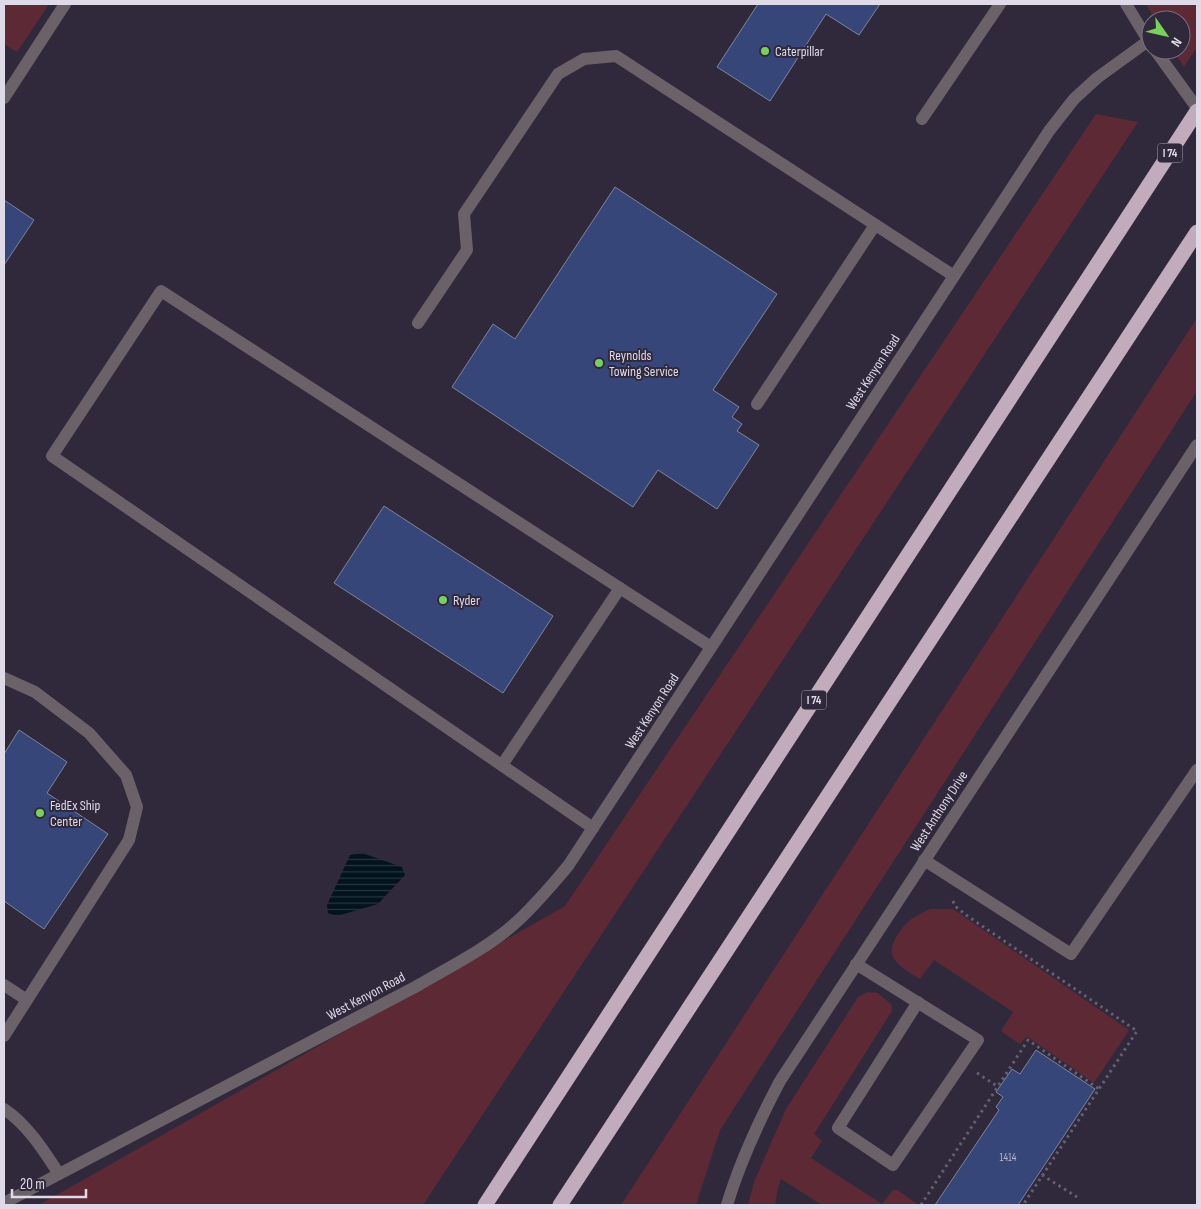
<svg xmlns="http://www.w3.org/2000/svg" width="1201" height="1209" font-family="'Sofia Sans Condensed',sans-serif">
  <style>
    .grass { fill: #5d2934 }
    .water { fill: url(#water-rules) }
    .building { fill: #374678; stroke: #7d859c }
    .lines { fill: none; stroke-linecap: round; stroke-linejoin: round }
    .path { stroke: #655f70; stroke-width: 3; stroke-dasharray: 2.5 4; stroke-linecap: butt }
    .minor { stroke: #6b6269; stroke-width: 12 }
    .highway { stroke: #c2abbc; stroke-width: 15 }
    .poi-dot { fill: #78d259; stroke: #30293c; stroke-width: 2 }
    .labels { text-anchor: middle; dominant-baseline: central; stroke-width: 4; stroke-linejoin: round; paint-order: stroke }
    .number-label { font-size: 11px; fill: #b5b5cb }
    .shield { fill: #30293c; stroke: #aaa5b4; stroke-width: 1 }
    .shield-label { font-size: 12px; font-weight: bold; fill: #dfdae7 }
    .poi-label { font-size: 14px; fill: #dfdae7; stroke: #30293c; text-anchor: start }
    .street-label { font-size: 14px; fill: #dfdae7; stroke: #30293c }
  </style>
  <defs>
    <pattern id="water-rules" width="6" height="5" patternUnits="userSpaceOnUse" patternTransform="scale(1.25)"><rect width="6" height="5" fill="#02131e"/><path d="M0 2.5h6" fill="none" stroke="#26353f"/></pattern>
  </defs>
  <rect width="100%" height="100%" fill="#30293c"/>
  <g class="grass">
    <path d="M 4,4 L 49,4 L 17,52 L 4,44 Z"/>
    <path d="M 1146,4 L 1197,4 L 1197,47 L 1184,67 L 1173,50 L 1181,50 L 1181,20 L 1155,20 Z"/>
    <path d="M 1096,114 L 1138,122 L 423,1205 L 39,1205 L 565,906 Z"/>
    <path d="M 1197,318 L 1197,391 L 720,1130 L 696,1205 L 621,1205 Z"/>
    <path d="M 930,909 L 953,909 L 1129,1030 L 1094,1083 L 1028,1037 L 1025,1038 L 1020,1044 L 1002,1032 L 1002,1029 L 1013,1012 L 934,960 L 920,979 C 911,973 898,967 893,957 C 887,946 903,924 913,918 C 918,915 924,912 930,909 Z"/>
    <path d="M 868,992 L 878,993 L 892,1005 L 892,1011 L 814,1134 L 822,1141 L 811,1158 L 882,1204 L 893,1190 L 897,1190 L 916,1203 L 915,1205 L 822,1205 L 781,1179 L 778,1188 L 775,1205 L 748,1205 L 754,1182 L 786,1109 L 858,997 Z"/>
  </g>
  <path class="water" d="M 362,853 L 402,867 L 405,875 L 378,904 L 337,916 L 328,913 L 327,905 L 350,855 Z"/>
  <g class="building">
    <path d="M 758,4 L 880,4 L 859,35 L 826,14 L 770,101 L 717,67 Z"/>
    <path d="M 615,187 L 777,294 L 713,390 L 739,407 L 732,417 L 742,424 L 737,431 L 759,445 L 717,509 L 658,470 L 633,507 L 452,387 L 493,324 L 515,339 Z"/>
    <path d="M 4,200 L 34,220 L 4,265 Z"/>
    <path d="M 384,506 L 553,616 L 503,693 L 334,583 Z"/>
    <path d="M 19,730 L 67,762 L 47,793 L 108,834 L 44,929 L 4,901 L 4,754 Z"/>
    <path d="M 1036,1050 L 1095,1089 L 1018,1205 L 935,1205 L 999,1110 L 996,1107 L 1003,1097 L 996,1092 L 1012,1069 L 1020,1074 Z"/>
  </g>
  <g class="lines">
    <g class="path">
      <path d="M 953,901 L 955,906 L 966,915 L 1137,1031 L 1023,1205"/>
      <path d="M 977,1073 L 997,1086"/>
      <path d="M 1042,1175 L 1077,1197"/>
      <path d="M 921,1205 L 1028,1040 L 1099,1089"/>
    </g>
    <g class="minor">
      <path d="M 1126,4 L 1151,45"/>
      <path d="M 1155,50 L 1197,108"/>
      <path d="M 4,98 L 65,4"/>
      <path d="M 922,119 L 1000,4"/>
      <path d="M 418,323 L 467,250 L 464,214 L 558,74 L 584,59 L 616,56 L 954,276"/>
      <path d="M 757,404 L 875,225"/>
      <path d="M 4,678 L 35,692 L 89,733 L 126,775 L 137,807 L 129,840 L 4,1036"/>
      <path d="M 502,765 L 620,588"/>
      <path d="M 593,828 L 52,456 L 161,291 L 711,647"/>
      <path d="M 924,860 L 1071,954 L 1197,770"/>
      <path d="M 856,964 L 978,1040 L 893,1165 L 838,1128 L 918,1002"/>
      <path d="M 4,985 L 27,1000"/>
      <path d="M 4,1109 C 27,1124 44,1151 59,1174"/>
      <path d="M 4,1203 L 417,986 C 449,967 484,950 512,926 C 533,908 550,887 568,866 L 1049,131 L 1074,99 L 1097,78 L 1148,41"/>
      <path d="M 727,1205 C 740,1161 759,1121 780,1081 L 1197,445"/>
    </g>
    <g class="highway">
      <path d="M 485,1205 L 1197,111"/>
      <path d="M 560,1205 L 1197,232"/>
    </g>
  </g>
  <g class="poi-dot">
    <circle cx="765" cy="51" r="5"/>
    <circle cx="599" cy="363" r="5"/>
    <circle cx="443" cy="600" r="5"/>
    <circle cx="40" cy="813" r="5"/>
  </g>
  <g class="labels">
    <g class="number-label">
      <text x="1008" y="1157">1414</text>
    </g>
    <g class="shield">
      <rect x="1157.5" y="143.5" width="25" height="19" rx="4"/>
      <rect x="801.5" y="690.5" width="25" height="19" rx="4"/>
    </g>
    <g class="shield-label">
      <text x="1170" y="153">I 74</text>
      <text x="814" y="700">I 74</text>
    </g>
    <g class="poi-label">
      <text x="775" y="51">Caterpillar</text>
      <text x="609" y="355">Reynolds<tspan x="609" dy="16">Towing Service</tspan></text>
      <text x="453" y="600">Ryder</text>
      <text x="50" y="805">FedEx Ship<tspan x="50" dy="16">Center</tspan></text>
    </g>
    <g class="street-label">
      <text transform="translate(873 372) rotate(-57)">West Kenyon Road</text>
      <text transform="translate(652 711) rotate(-57)">West Kenyon Road</text>
      <text transform="translate(939 811) rotate(-57)">West Anthony Drive</text>
      <text transform="translate(366 996) rotate(-28)">West Kenyon Road</text>
    </g>
  </g>
  <rect width="1201" height="1209" fill="none" stroke="#dfdae7" stroke-width="10"/>
  <g transform="translate(1166 35) rotate(124)"><circle r="24" fill="#30293c" stroke="#767080"/>
  <path d="M0-4L9 19L0 12L-9 19Z" fill="#78d259"/>
  <text y="-8" font-size="14" font-weight="bold" text-anchor="middle" fill="#dfdae7">N</text>
  </g>
  <path d="M12 1189v8h74v-8" fill="none" stroke="#dfdae7" stroke-width="2.5"/>
  <text x="20" y="1189" font-size="15" fill="#dfdae7" stroke="#30293c" stroke-width="4" paint-order="stroke">20 m</text>
</svg>
